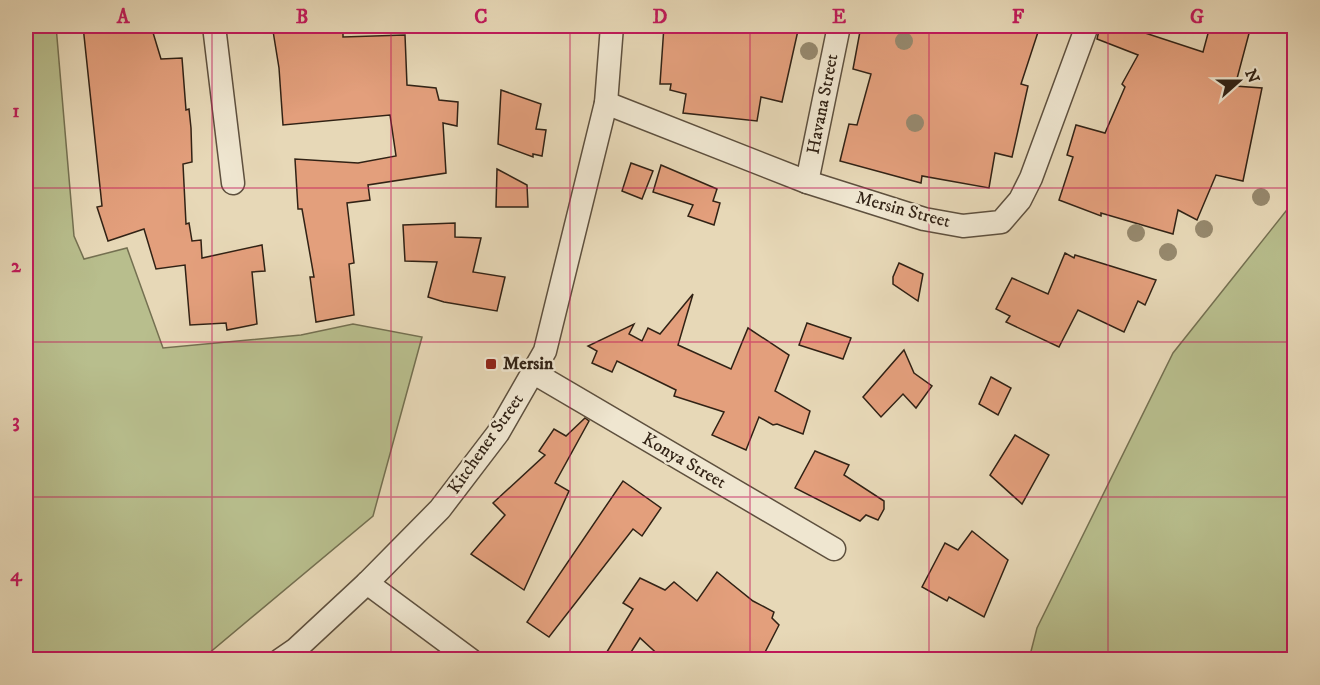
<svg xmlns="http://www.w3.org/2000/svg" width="1320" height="685" font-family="'IM FELL DW Pica',serif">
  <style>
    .green { fill: #b8be8d; stroke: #747051; stroke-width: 1.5 }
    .building { fill: #e39f7c; stroke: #312215; stroke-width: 1.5 }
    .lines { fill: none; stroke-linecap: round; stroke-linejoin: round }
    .minor-casing { stroke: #5e503e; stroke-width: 25 }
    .minor { stroke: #efe6d0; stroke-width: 22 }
    .tree { fill: #96896e }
    .grid { fill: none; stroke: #c2185b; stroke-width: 1.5; stroke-opacity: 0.55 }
    .poi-dot { fill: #8f2418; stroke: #efe6d0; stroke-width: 2 }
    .labels { text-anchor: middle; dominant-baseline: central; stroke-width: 5; stroke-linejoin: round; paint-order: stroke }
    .street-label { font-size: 18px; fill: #312215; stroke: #efe6d0 }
    .poi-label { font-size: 18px; font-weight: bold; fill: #312215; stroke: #efe6d0; text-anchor: start }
    .neatline { fill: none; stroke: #c2185b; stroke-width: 2 }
    .grid-label { font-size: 20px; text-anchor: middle; font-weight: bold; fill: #c2185b }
  </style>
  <rect width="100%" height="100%" fill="#e7d8b7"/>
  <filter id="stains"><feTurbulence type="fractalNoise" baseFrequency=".00333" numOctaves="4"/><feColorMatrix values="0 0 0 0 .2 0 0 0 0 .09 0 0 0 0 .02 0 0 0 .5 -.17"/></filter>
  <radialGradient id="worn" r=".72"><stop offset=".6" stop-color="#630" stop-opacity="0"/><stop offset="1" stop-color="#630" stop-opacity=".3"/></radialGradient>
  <g class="green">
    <path d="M 26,26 L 56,26 L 74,236 L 84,259 L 127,248 L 163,348 L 301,335 L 353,324 L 422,337 L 373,516 L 202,659 L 26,659 Z"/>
    <path d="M 1294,201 L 1294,659 L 1029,659 L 1037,628 L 1173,353 Z"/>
  </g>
  <g class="building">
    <path d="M 83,26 L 151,26 L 161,59 L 182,58 L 186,110 L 189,109 L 191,128 L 192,162 L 183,164 L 186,224 L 189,223 L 192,241 L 201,240 L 202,258 L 262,245 L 265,271 L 252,272 L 257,324 L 227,330 L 226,323 L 190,325 L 185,265 L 156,269 L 144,229 L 108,241 L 97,207 L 102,206 Z"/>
    <path d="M 330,26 L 343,26 L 343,37 L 405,35 L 407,85 L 436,88 L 439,100 L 458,102 L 457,126 L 443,123 L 446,173 L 368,185 L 370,200 L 347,203 L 354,263 L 349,264 L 354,315 L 316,322 L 310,277 L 314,277 L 302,209 L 298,209 L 295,159 L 358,163 L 396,156 L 390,115 L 283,125 L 279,68 L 273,31 Z"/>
    <path d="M 664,26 L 799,26 L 782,102 L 761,97 L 757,121 L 683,113 L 686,94 L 670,90 L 671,84 L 660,84 Z"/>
    <path d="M 861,26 L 1040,26 L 1021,84 L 1028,86 L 1012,157 L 995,153 L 989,188 L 922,176 L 921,183 L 840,161 L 849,124 L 857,125 L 871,74 L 853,69 Z"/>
    <path d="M 1100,26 L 1140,26 L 1139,31 L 1203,52 L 1210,26 L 1251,26 L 1235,86 L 1262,88 L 1243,181 L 1216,175 L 1197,220 L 1178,210 L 1173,234 L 1101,213 L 1101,216 L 1059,200 L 1073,157 L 1067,155 L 1076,125 L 1105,133 L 1125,87 L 1122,84 L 1138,55 L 1097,39 Z"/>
    <path d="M 501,90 L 541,104 L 536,129 L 546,130 L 542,156 L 533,154 L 533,157 L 498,144 Z"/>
    <path d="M 631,163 L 653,171 L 642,199 L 622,191 Z"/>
    <path d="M 661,165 L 717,189 L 713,201 L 720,203 L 714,225 L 688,216 L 693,205 L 653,192 Z"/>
    <path d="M 497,169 L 527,185 L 528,207 L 496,207 Z"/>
    <path d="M 455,223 L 455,237 L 481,238 L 473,272 L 505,277 L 497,311 L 444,302 L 428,297 L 437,262 L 405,261 L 403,225 Z"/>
    <path d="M 1065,253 L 1074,258 L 1075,255 L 1156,280 L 1145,305 L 1138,301 L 1124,332 L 1078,310 L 1059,347 L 1006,322 L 1010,316 L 996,309 L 1012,278 L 1048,294 Z"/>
    <path d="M 899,263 L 923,274 L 918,301 L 893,284 L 893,277 Z"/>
    <path d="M 693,294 L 678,345 L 731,369 L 748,328 L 789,355 L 775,391 L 810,411 L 803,434 L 777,424 L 773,425 L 759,417 L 746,450 L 712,435 L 724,412 L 674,396 L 676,390 L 617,361 L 612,372 L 592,363 L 597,351 L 588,346 L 634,324 L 629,334 L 642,341 L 648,328 L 660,334 Z"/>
    <path d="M 807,323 L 851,338 L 843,359 L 799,345 Z"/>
    <path d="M 904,350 L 914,373 L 932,386 L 916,408 L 903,394 L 881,417 L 863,397 Z"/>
    <path d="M 991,377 L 1011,388 L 998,415 L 979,404 Z"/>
    <path d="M 585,418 L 589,421 L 555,483 L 569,491 L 524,590 L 471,554 L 505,515 L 493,503 L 545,455 L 539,451 L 554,429 L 566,436 Z"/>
    <path d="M 1015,435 L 1049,455 L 1022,504 L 990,475 Z"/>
    <path d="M 815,451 L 849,465 L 844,475 L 884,501 L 884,509 L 878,520 L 866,515 L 860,521 L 795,488 Z"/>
    <path d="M 623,481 L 661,508 L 642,536 L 633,529 L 549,637 L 527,622 Z"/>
    <path d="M 972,531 L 1008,560 L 984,617 L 949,597 L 947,601 L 922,587 L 945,543 L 958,550 Z"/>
    <path d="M 717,572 L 753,601 L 774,612 L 772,618 L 779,625 L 761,660 L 664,660 L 640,638 L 626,660 L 602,660 L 633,609 L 623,603 L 640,578 L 665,590 L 674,582 L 697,601 Z"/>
  </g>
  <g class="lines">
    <g class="minor-casing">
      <g id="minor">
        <path d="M 214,26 L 233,183"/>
        <path d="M 606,103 L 807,182 L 924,219 L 963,226 L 1001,222 L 1020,200 L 1031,178 L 1087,26"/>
        <path d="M 807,182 L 839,26"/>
        <path d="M 534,373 L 834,549"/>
        <path d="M 367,583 L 471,660"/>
        <path d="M 280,660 L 296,649 L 367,583 L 440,509 L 498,433 L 545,351 L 606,103 L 612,26"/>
      </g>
    </g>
    <use href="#minor" class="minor"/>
  </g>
  <g class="tree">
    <circle cx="904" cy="41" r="9"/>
    <circle cx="809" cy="51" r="9"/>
    <circle cx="915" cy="123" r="9"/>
    <circle cx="1261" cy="197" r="9"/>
    <circle cx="1204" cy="229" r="9"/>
    <circle cx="1136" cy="233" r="9"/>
    <circle cx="1168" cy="252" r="9"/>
  </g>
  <path class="grid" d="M 212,26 L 212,660M 391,26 L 391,660M 570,26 L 570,660M 750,26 L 750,660M 929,26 L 929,660M 1108,26 L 1108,660M 26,188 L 1294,188M 26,342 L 1294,342M 26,497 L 1294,497"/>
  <rect class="poi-dot" x="485" y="358" width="12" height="12" rx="3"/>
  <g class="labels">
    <g class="street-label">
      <text transform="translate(823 104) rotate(-79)">Havana Street</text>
      <text transform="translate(903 210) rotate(15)">Mersin Street</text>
      <text transform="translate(486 444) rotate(-55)">Kitchener Street</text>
      <text transform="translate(684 461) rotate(30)">Konya Street</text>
    </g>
    <g class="poi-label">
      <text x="503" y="364">Mersin</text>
    </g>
  </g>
  <rect width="1320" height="685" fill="none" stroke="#e7d8b7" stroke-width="66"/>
  <g transform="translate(1239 81) rotate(69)" stroke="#efe6d0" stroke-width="4.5" paint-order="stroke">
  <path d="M0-4.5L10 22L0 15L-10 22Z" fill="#312215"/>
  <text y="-9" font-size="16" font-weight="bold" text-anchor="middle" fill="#312215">N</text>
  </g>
  <rect x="33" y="33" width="1254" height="619" class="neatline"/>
  <g class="grid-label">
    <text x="123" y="23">A</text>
    <text x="302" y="23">B</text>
    <text x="481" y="23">C</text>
    <text x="660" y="23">D</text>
    <text x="839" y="23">E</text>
    <text x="1018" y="23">F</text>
    <text x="1197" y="23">G</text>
    <text x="16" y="117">1</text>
    <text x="16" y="272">2</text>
    <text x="16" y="427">3</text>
    <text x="16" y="581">4</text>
  </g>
  <rect width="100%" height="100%" filter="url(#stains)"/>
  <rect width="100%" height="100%" fill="url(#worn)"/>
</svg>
